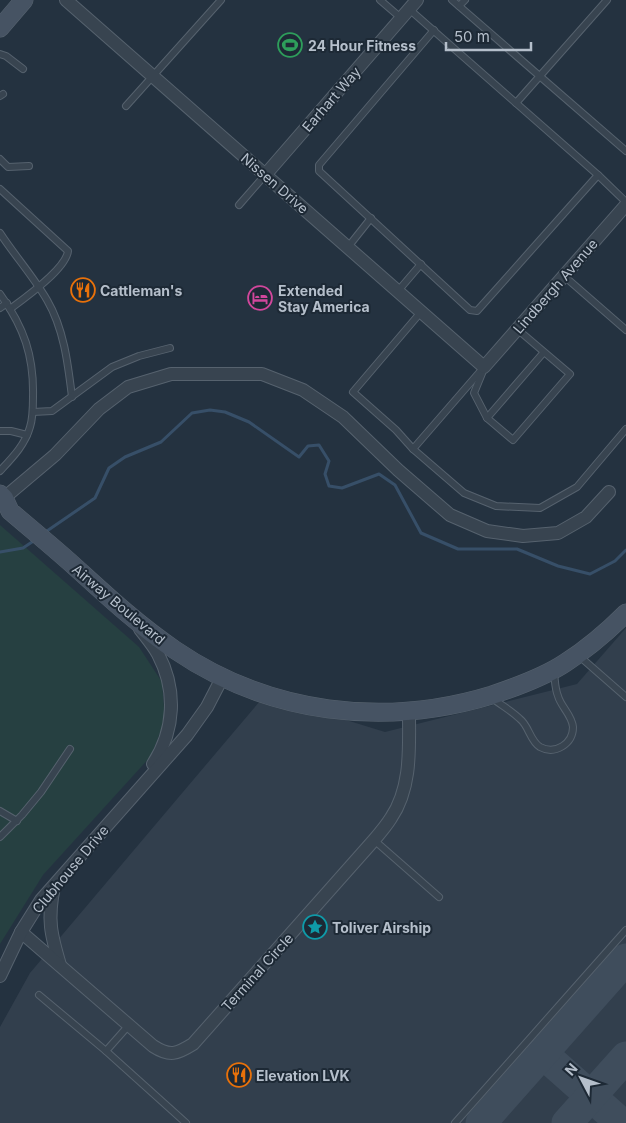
<svg xmlns="http://www.w3.org/2000/svg" width="626" height="1123" font-family="Inter,sans-serif">
  <style>
    .airport { fill: #323f4d }
    .green { fill: #264041 }
    .lines { fill: none; stroke-linecap: round; stroke-linejoin: round }
    .stream { stroke: #374f68; stroke-width: 3 }
    .taxiway { stroke: #3f4d5c; stroke-width: 31 }
    .lane-casing { stroke: #56626e; stroke-width: 8 }
    .street-casing { stroke: #56626e; stroke-width: 14 }
    .secondary-casing { stroke: #56626e; stroke-width: 19 }
    .lane { stroke: #384450; stroke-width: 6 }
    .street { stroke: #384450; stroke-width: 12 }
    .secondary { stroke: #465363; stroke-width: 18 }
    .labels { text-anchor: middle; dominant-baseline: central; stroke-width: 4; stroke-linejoin: round; paint-order: stroke }
    .poi-label { font-size: 14px; font-weight: bold; fill: #b5bfcb; stroke: #1d2935; text-anchor: start }
    .street-label { font-size: 14px; fill: #b5bfcb; stroke: #1d2935 }
  </style>
  <rect width="100%" height="100%" fill="#243240"/>
  <path class="airport" d="M 626,628 L 626,1123 L 0,1123 L 0,1027 L 30,973 L 265,695 L 385,732 L 577,684 Z"/>
  <path class="green" d="M 0,525 L 139,647 L 162,682 L 165,720 L 151,756 L 43,875 L 0,944 Z"/>
  <g class="lines">
    <g class="stream">
      <path d="M 44,533 L 95,498 L 109,468 L 125,457 L 161,442 L 192,413 L 210,410 L 225,412 L 249,422 L 299,457 L 308,446 L 319,445 L 329,461 L 325,474 L 329,486 L 342,488 L 379,474 L 395,485 L 421,533 L 458,549 L 517,549 L 558,566 L 590,574 L 615,561 L 626,550"/>
      <path d="M 0,552 L 23,548 L 35,540"/>
    </g>
    <g class="taxiway">
      <path d="M 542,1053 L 621,1123"/>
      <path d="M 481,1123 L 626,959"/>
      <path d="M 567,1123 L 626,1057"/>
    </g>
    <g class="lane-casing">
      <g id="lane">
        <path d="M 380,0 L 401,18"/>
        <path d="M 452,0 L 626,151"/>
        <path d="M 459,6 L 465,0"/>
        <path d="M 409,9 L 598,175 L 626,202"/>
        <path d="M 434,30 L 319,165 L 319,171 L 470,310 L 477,311 L 598,175"/>
        <path d="M 0,54 L 6,56 L 23,69"/>
        <path d="M 0,96 L 3,94"/>
        <path d="M 516,103 L 607,0"/>
        <path d="M 126,106 L 221,0"/>
        <path d="M 0,159 L 8,167 L 29,166"/>
        <path d="M 0,189 L 68,251 C 66,269 25,298 10,309"/>
        <path d="M 239,205 L 266,174"/>
        <path d="M 0,233 C 15,256 33,276 47,300 C 64,329 68,364 72,397"/>
        <path d="M 348,247 L 371,218"/>
        <path d="M 564,276 L 626,330"/>
        <path d="M 398,291 L 421,264"/>
        <path d="M 0,294 C 24,327 34,356 33,397 C 33,407 33,418 30,427 C 25,445 12,458 0,471"/>
        <path d="M 0,308 L 7,303"/>
        <path d="M 517,329 L 570,374 L 513,440 L 487,418 L 544,352"/>
        <path d="M 484,367 L 413,449 L 464,493 L 496,506 L 540,508 L 577,487 L 626,429"/>
        <path d="M 483,371 L 474,393 L 487,418"/>
        <path d="M 33,412 L 52,411 L 112,367 L 139,356 L 170,348"/>
        <path d="M 0,431 L 11,431 L 27,435"/>
        <path d="M 413,449 L 396,430 L 353,392 L 421,312"/>
        <path d="M 578,655 L 626,697"/>
        <path d="M 492,698 C 501,705 512,711 520,719 C 529,726 530,741 540,747 C 555,755 573,744 573,727 C 572,715 561,707 558,696 C 555,689 555,680 554,673"/>
        <path d="M 0,811 L 17,821"/>
        <path d="M 0,837 L 22,815 L 41,792 L 70,749"/>
        <path d="M 374,840 L 439,897"/>
        <path d="M 39,995 L 106,1051"/>
        <path d="M 129,1025 L 106,1051 L 186,1123"/>
        <path d="M 455,1123 L 626,930"/>
      </g>
    </g>
    <g class="street-casing">
      <g id="street">
        <path d="M 66,0 L 484,367 L 626,205"/>
        <path d="M 266,174 L 417,0"/>
        <path d="M 4,498 L 55,455 L 99,409 L 128,387 L 171,374 L 262,374 L 303,390 L 343,417 L 398,470 L 450,515 L 487,531 L 523,536 L 558,533 L 586,517 L 609,492"/>
        <path d="M 140,629 C 146,637 153,645 158,654 C 177,690 175,730 153,764"/>
        <path d="M 54,887 C 47,919 51,935 60,965"/>
        <path d="M 21,932 L 153,1046 C 170,1057 177,1054 193,1044 L 374,840 C 380,833 386,826 391,818 C 412,787 409,747 409,712"/>
        <path d="M 0,976 L 21,932 L 41,900 L 187,735 L 207,707 L 222,678"/>
      </g>
    </g>
    <g class="secondary-casing">
      <g id="secondary">
        <path d="M 0,28 L 24,0"/>
        <path d="M 0,494 L 4,498 L 10,511 C 31,529 53,547 73,565 C 106,595 138,625 175,650 C 269,714 384,728 492,695 C 516,687 544,677 565,663 C 587,649 608,631 626,613"/>
      </g>
    </g>
    <use href="#lane" class="lane"/>
    <use href="#street" class="street"/>
    <use href="#secondary" class="secondary"/>
  </g>
  <defs>
    <g id="stadium-ring" transform="scale(1.25)"><circle r="9.5" fill="#1d2935" stroke="#2e9e5b" stroke-width="1.5"/><path d="M0-5a6.5 5 0 1 0 0 10a6.5 5 0 1 0 0-10ZM-3.5-1.8h7v3.6h-7Z" fill="#2e9e5b"/></g>
    <g id="restaurant-ring" transform="scale(1.25)"><circle r="9.5" fill="#1d2935" stroke="#e8710a" stroke-width="1.5"/><path d="M-5-6h1v4h1v-4h1v4h1v-4h1v5L-1.5 .5V6h-2V.5L-5-1ZM5-6V6H3V1.5H1.5Q1.5-4 5-6Z" fill="#e8710a"/></g>
    <g id="hotel-ring" transform="scale(1.25)"><circle r="9.5" fill="#1d2935" stroke="#d1479c" stroke-width="1.5"/><path d="M-6-4.5h1.5V1H6V5H4.5V3h-9V5H-6ZM-4 0a1.8 1.8 0 1 1 3.6 0ZM.5 0V-2.5h3Q6-2.5 6 0Z" fill="#d1479c"/></g>
    <g id="sight-ring" transform="scale(1.25)"><circle r="9.5" fill="#1d2935" stroke="#0f9aa8" stroke-width="1.5"/><path d="M0-6L1.8-2.2L6-1.7L2.9 1.2L3.7 5.4L0 3.3L-3.7 5.4L-2.9 1.2L-6-1.7L-1.8-2.2Z" fill="#0f9aa8"/></g>
  </defs>
  <g fill-rule="evenodd">
    <use href="#stadium-ring" x="290" y="45"/>
    <use href="#restaurant-ring" x="83" y="290"/>
    <use href="#hotel-ring" x="260" y="298"/>
    <use href="#sight-ring" x="315" y="927"/>
    <use href="#restaurant-ring" x="239" y="1075"/>
  </g>
  <g class="labels">
    <g class="poi-label">
      <text x="308" y="45">24 Hour Fitness</text>
      <text x="100" y="290">Cattleman's</text>
      <text x="278" y="290">Extended<tspan x="278" dy="16">Stay America</tspan></text>
      <text x="332" y="927">Toliver Airship</text>
      <text x="256" y="1075">Elevation LVK</text>
    </g>
    <g class="street-label">
      <text transform="translate(331 99) rotate(-49)">Earhart Way</text>
      <text transform="translate(275 183) rotate(41)">Nissen Drive</text>
      <text transform="translate(555 286) rotate(-49)">Lindbergh Avenue</text>
      <text transform="translate(119 604) rotate(40)">Airway Boulevard</text>
      <text transform="translate(70 869) rotate(-50)">Clubhouse Drive</text>
      <text transform="translate(257 972) rotate(-48)">Terminal Circle</text>
    </g>
  </g>
  <g transform="translate(581 1078) rotate(311)" stroke="#1d2935" stroke-width="4" paint-order="stroke">
  <path d="M0-4L9 19L0 12L-9 19Z" fill="#b5bfcb"/>
  <text y="-8" font-size="14" font-weight="bold" text-anchor="middle" fill="#b5bfcb">N</text>
  </g>
  <path d="M446 42v8h85v-8" fill="none" stroke="#b5bfcb" stroke-width="2.5"/>
  <text x="454" y="42" font-size="15" fill="#b5bfcb" stroke="#1d2935" stroke-width="4" paint-order="stroke">50 m</text>
</svg>
